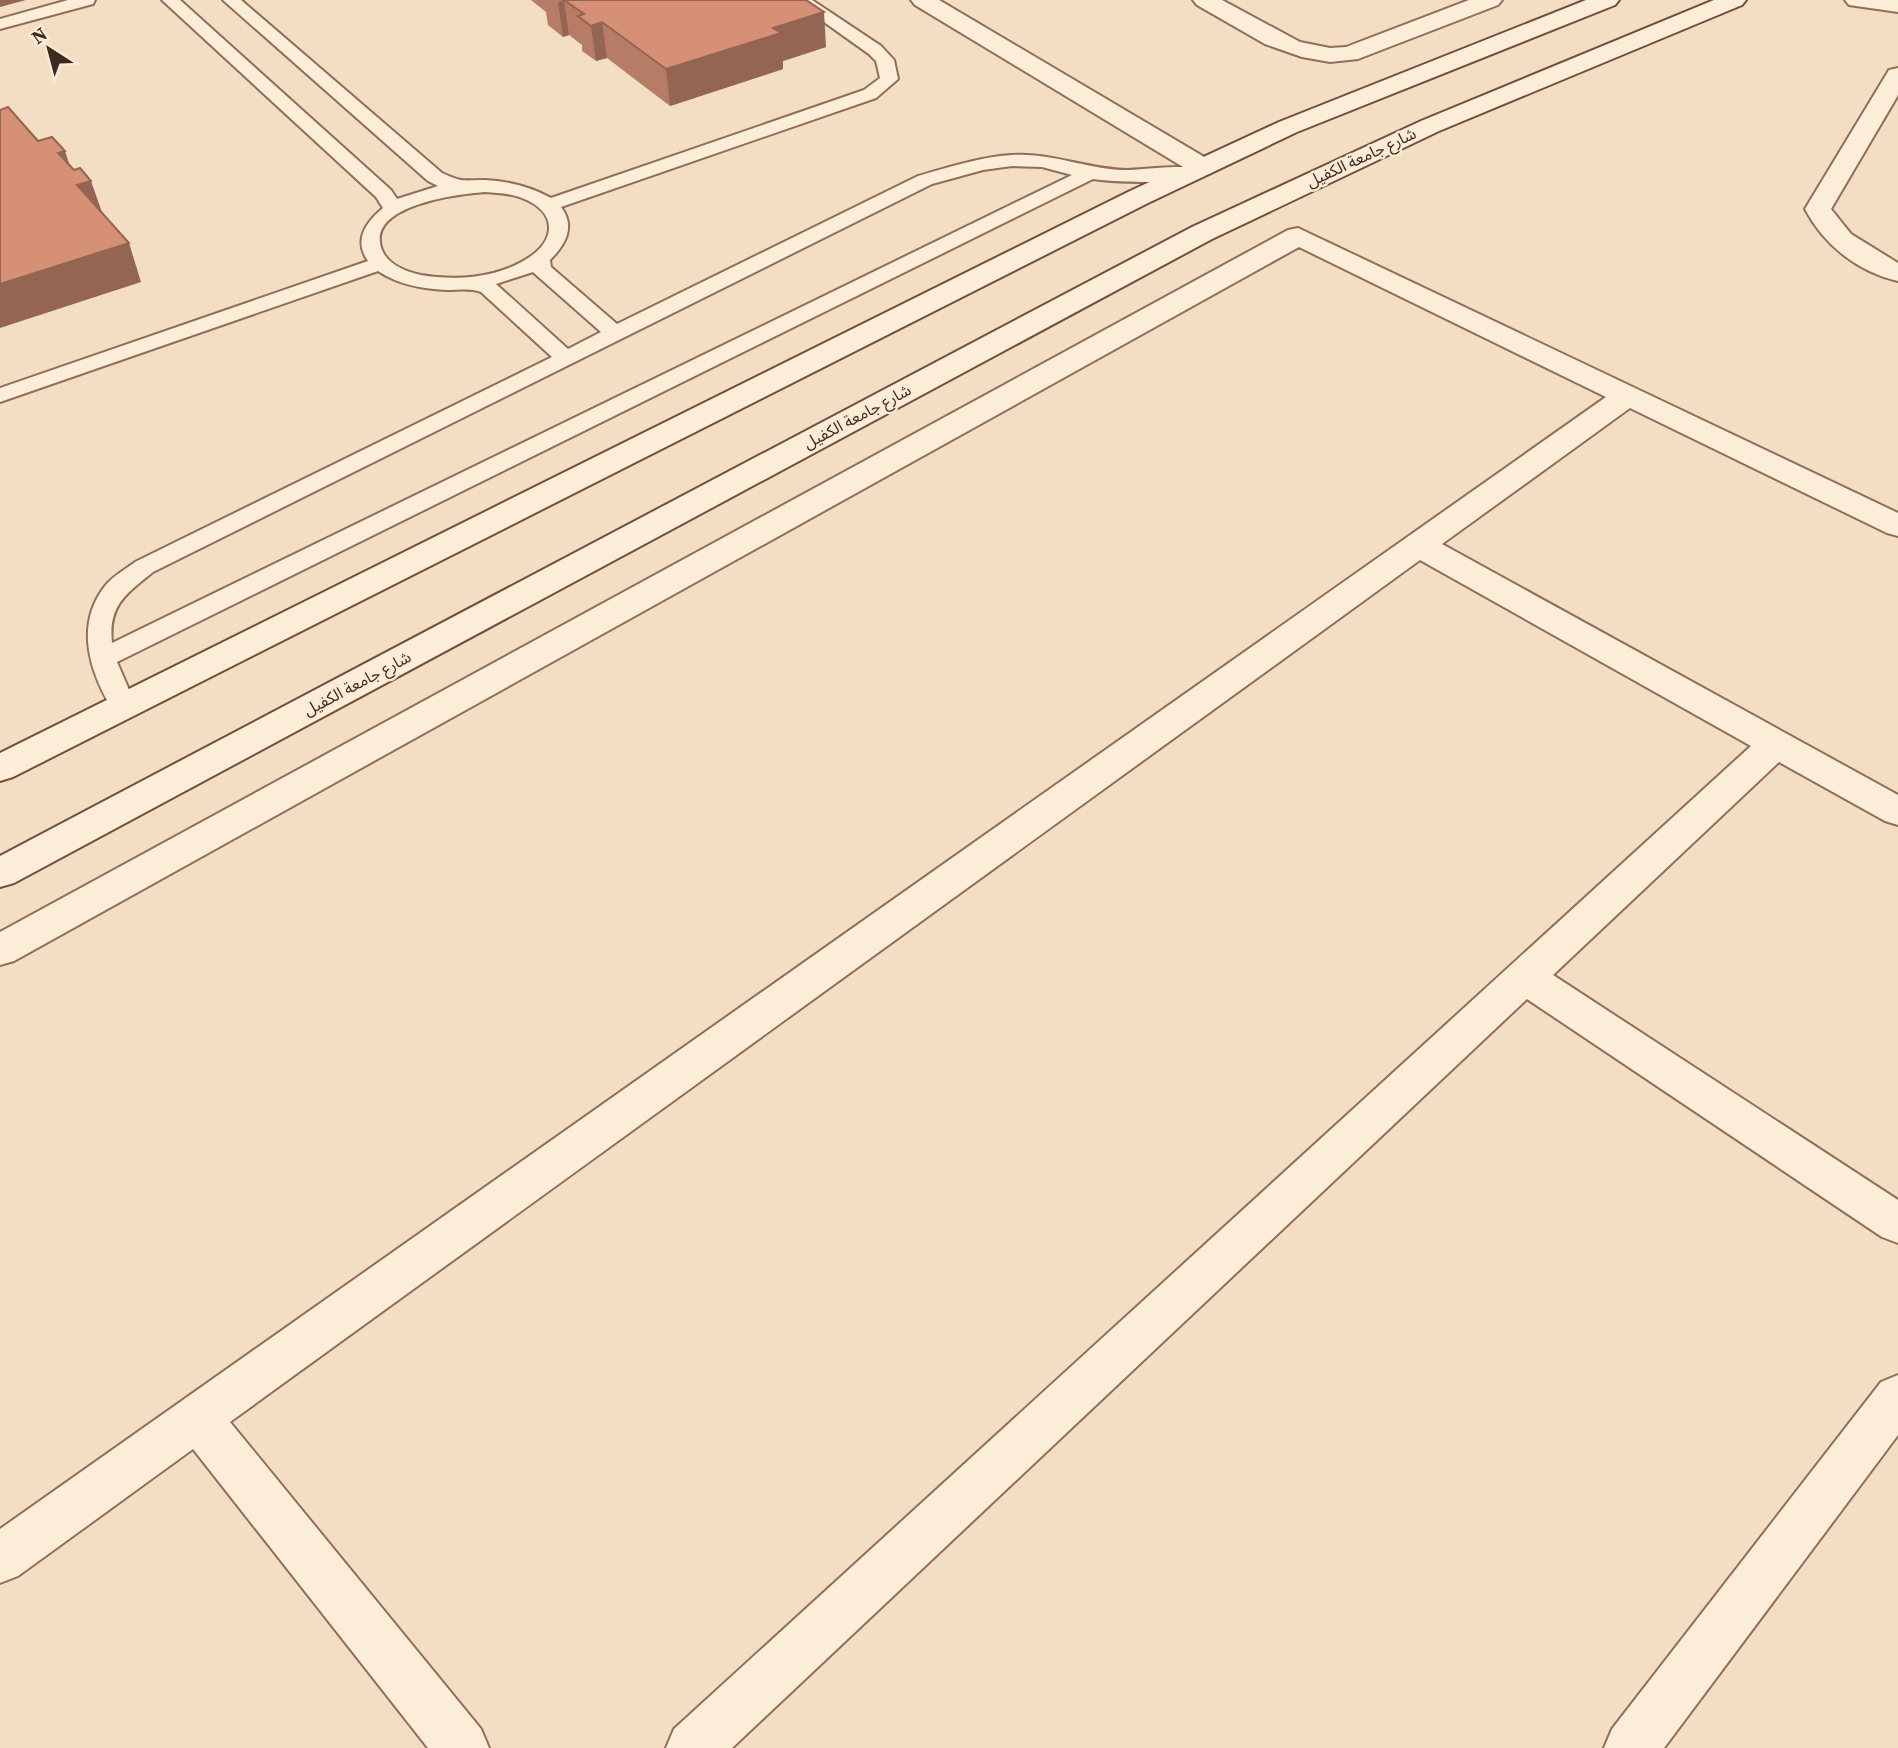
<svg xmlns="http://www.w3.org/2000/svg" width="1898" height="1748" font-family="'Source Serif 4','Noto Sans Arabic',serif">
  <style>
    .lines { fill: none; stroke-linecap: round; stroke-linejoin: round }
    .service-casing { stroke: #906e58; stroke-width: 4 }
    .minor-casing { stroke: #906e58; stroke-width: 4 }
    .secondary-casing { stroke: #724f3b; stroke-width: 4 }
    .service { fill: #fcedd9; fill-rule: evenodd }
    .minor { fill: #fcedd9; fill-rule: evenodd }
    .secondary { fill: #fcedd9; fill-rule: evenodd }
    .wall { fill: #b77c65 }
    .shaded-wall { fill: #956553 }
    .building { fill: #d59076; stroke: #956553; stroke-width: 2 }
    .labels { text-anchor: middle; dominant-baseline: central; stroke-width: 5; stroke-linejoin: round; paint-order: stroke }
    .far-street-label { font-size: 16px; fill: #3e291e; stroke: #f9ead5 }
  </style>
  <rect width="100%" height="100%" fill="#f3dec4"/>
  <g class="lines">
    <g class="service-casing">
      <g id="service">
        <path d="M 68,0 L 95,0 L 93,4 L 0,29 L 0,19 Z"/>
        <path d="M 162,0 L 180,0 L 391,190 L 397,199 L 438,186 L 428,181 L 223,0 L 241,0 L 442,173 C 463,183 464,180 485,180 C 508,181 531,187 551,198 L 864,90 L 880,78 L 876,61 L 869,54 L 793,0 L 812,0 L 881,46 L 894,60 L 898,79 L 876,98 L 561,207 C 576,227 565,245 550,260 L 551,267 L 617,324 L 918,176 C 949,167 980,157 1012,155 C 1052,152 1088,170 1128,170 C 1143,170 1193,162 1201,172 C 1189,186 1112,182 1093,179 L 117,662 L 136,706 L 132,712 L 123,715 L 114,712 C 90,673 74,626 105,586 C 113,576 126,569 135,562 L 552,357 L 481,292 C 469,288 460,290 448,290 C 423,289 399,285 378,271 L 0,402 L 0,388 L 368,261 C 353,240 366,222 383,208 L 376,197 ZM 1012,166 L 1042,167 L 1072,175 L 112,643 C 108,605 126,594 153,572 L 932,184 L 983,170 ZM 485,192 C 497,193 510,193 522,198 C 558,212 557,241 525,260 C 495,278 455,281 421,275 C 407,272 388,265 382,250 C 364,205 459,194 485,192 ZM 533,272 L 534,273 L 601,332 L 568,349 L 496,284 Z"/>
      </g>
    </g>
    <g class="minor-casing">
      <g id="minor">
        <path d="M 911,0 L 939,0 L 1211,161 L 1215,167 L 1211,173 L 1202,175 L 1193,173 L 915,5 Z"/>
        <path d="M 1193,0 L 1222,0 L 1300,42 L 1330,48 L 1346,47 L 1469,0 L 1502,0 L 1498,5 L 1358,59 L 1330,62 L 1302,57 L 1265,44 L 1197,5 Z"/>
        <path d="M 1845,0 L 1898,0 L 1898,12 L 1849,5 Z"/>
        <path d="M 1898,68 L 1898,95 L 1831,209 L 1851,234 L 1898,263 L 1898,281 C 1858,272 1824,245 1805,209 L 1886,75 L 1889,70 Z"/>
        <path d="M 1298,228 L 1898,513 L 1898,536 L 1887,533 L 1630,408 L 1442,544 L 1898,795 L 1898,825 L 1885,821 L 1779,762 L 1553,975 L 1898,1200 L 1898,1243 L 1882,1237 L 1527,999 L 732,1748 L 666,1748 L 674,1729 L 1751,746 L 1420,560 L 230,1422 L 481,1729 L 489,1748 L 428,1748 L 193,1449 L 18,1576 L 0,1583 L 0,1529 L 1606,397 L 1299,247 L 14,961 L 0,965 L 0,932 L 1288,230 Z"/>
        <path d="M 1898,1375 L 1898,1435 L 1664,1748 L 1604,1748 L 1612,1729 L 1881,1382 Z"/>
      </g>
    </g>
    <g class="secondary-casing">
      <g id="secondary">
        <path d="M 1586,0 L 1619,0 L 1615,5 L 1297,132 L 1148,203 L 13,777 L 0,781 L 0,753 L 1130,191 L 1279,122 Z"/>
        <path d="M 1714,0 L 1746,0 L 1742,5 L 1439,131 L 1212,239 L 14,883 L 0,887 L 0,856 L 1192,227 L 1421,121 Z"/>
      </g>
    </g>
    <use href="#service" class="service"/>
    <use href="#minor" class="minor"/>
    <use href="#secondary" class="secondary"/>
  </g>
  <path class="wall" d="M 531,0 L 806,0 L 826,47 L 783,61 L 783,69 L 670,106 L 607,58 L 596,61 L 582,51 L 582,45 L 569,35 L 563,37 L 548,25 L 546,12 Z"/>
  <g class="shaded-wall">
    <path d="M 0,0 L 26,0 L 0,7 Z"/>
    <path d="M 564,0 L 569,35 L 563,37 L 558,2 Z"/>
    <path d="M 824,12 L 826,47 L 783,61 L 783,69 L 670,106 L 666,69 L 773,28 Z"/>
    <path d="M 602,22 L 607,58 L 596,61 L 591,26 Z"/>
    <path d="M 65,151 L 77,188 L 58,153 Z"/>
    <path d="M 91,181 L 104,218 L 77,185 Z"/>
    <path d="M 129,243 L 141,282 L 0,328 L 0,284 Z"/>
  </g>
  <g class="building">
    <path d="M 564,0 L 806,0 L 824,12 L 773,28 L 781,33 L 666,69 L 602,22 L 591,26 L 578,16 L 584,14 Z"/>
    <path d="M 8,107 L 38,141 L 52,137 L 65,151 L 58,153 L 74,170 L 80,168 L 91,181 L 77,185 L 129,243 L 0,284 L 0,110 Z"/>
  </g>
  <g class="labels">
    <g class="far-street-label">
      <text transform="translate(1361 157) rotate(-25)">شارع جامعة الكفيل</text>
      <text transform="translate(857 416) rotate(-28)">شارع جامعة الكفيل</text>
      <text transform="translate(357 683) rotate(-28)">شارع جامعة الكفيل</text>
    </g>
  </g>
  <g transform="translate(49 49) rotate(324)" stroke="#f9ead5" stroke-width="5" paint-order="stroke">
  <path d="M0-5L12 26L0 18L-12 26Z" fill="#3e291e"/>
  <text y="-10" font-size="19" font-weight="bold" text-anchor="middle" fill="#3e291e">N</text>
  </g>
</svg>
